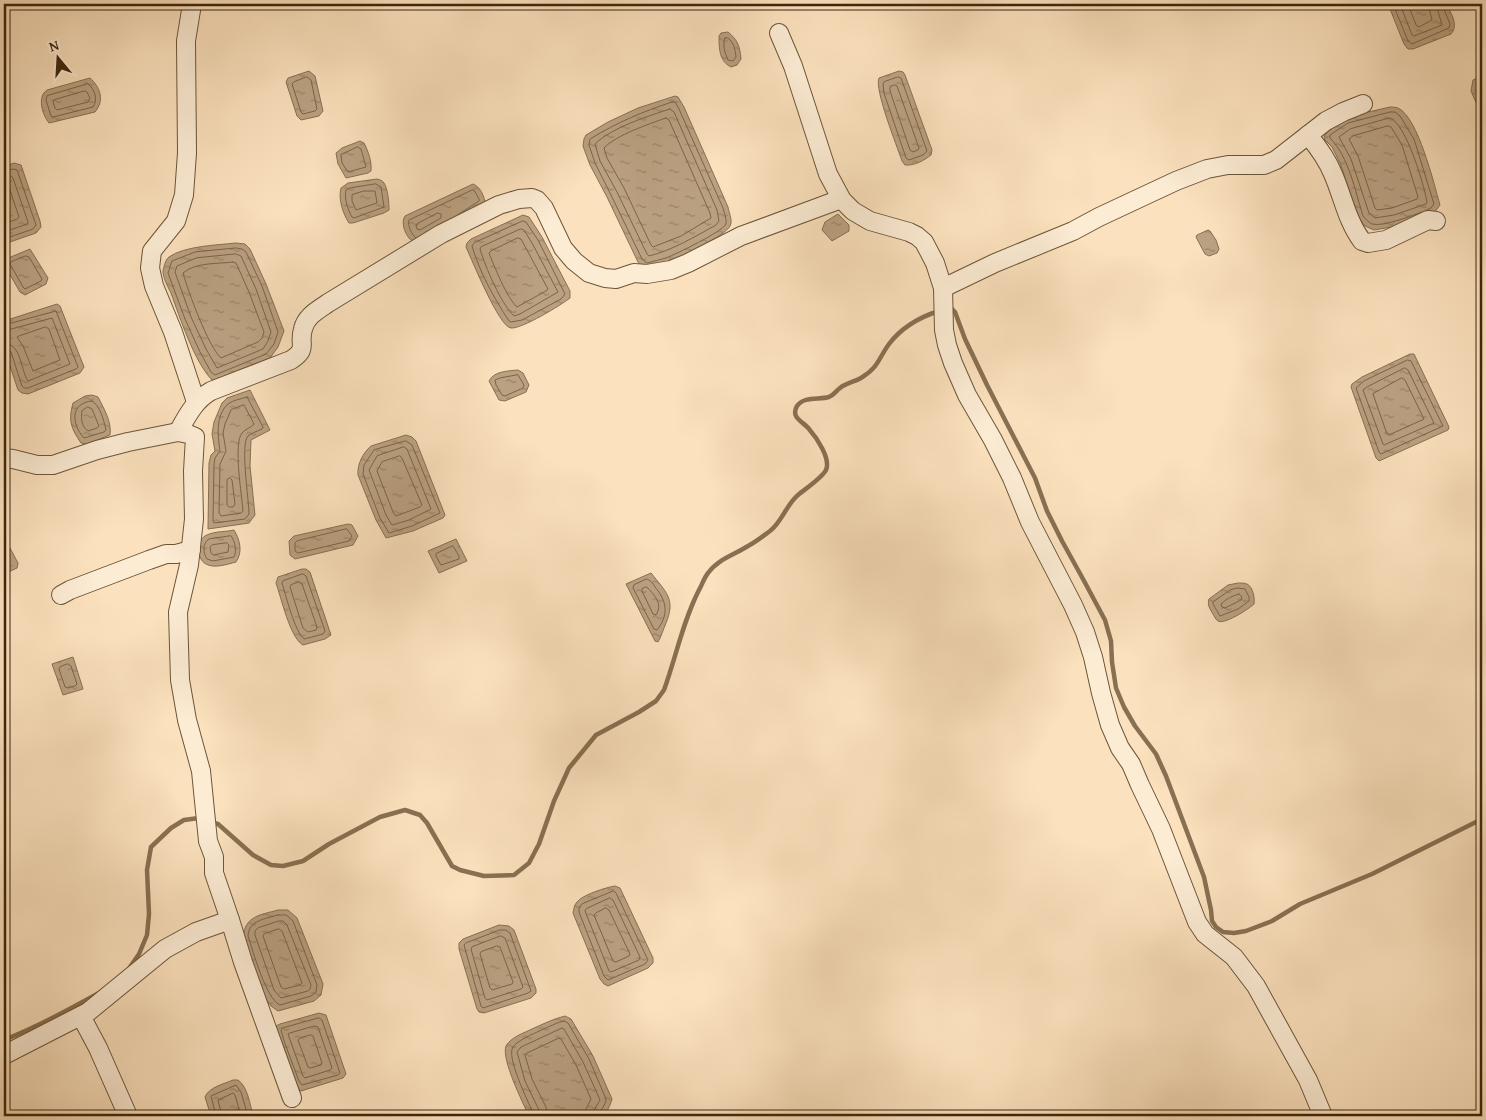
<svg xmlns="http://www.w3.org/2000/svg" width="1486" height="1120" font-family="'Gentium Book Plus',serif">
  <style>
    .water { fill: url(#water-ripples); stroke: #887052 }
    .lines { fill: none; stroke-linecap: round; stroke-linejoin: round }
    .shore { stroke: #7c6446; stroke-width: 1 }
    .stream { stroke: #887052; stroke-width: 4.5 }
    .minor-casing { stroke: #6c5538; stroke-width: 20 }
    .minor { stroke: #fcecd4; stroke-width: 18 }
  </style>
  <defs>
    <pattern id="water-ripples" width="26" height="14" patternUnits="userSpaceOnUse" patternTransform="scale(1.25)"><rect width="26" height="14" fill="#baa181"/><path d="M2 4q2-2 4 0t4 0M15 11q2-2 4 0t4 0" fill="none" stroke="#988368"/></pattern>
  </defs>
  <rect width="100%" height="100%" fill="#fbe1bd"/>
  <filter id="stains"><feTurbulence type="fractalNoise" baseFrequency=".004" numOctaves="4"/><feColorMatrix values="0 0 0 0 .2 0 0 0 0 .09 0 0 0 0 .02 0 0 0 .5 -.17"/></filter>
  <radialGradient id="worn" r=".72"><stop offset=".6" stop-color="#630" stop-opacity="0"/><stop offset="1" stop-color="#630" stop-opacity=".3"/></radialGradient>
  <g class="water">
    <path d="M 1388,4 L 1446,4 C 1451,13 1459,25 1451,34 L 1413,49 L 1408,49 L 1404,44 Z"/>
    <path d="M 728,32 C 738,40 740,47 741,59 L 737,65 L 731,67 C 719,61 719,48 719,36 L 721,33 Z"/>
    <path d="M 309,71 L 315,76 L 323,111 L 319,116 L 301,120 L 297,116 L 286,82 L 288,78 Z"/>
    <path d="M 899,71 L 903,72 L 905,75 L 932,150 L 931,155 C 925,160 914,166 905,165 L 902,161 C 897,146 874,89 879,78 Z"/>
    <path d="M 1482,76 L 1482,116 L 1471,91 L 1473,80 Z"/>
    <path d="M 90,78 C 100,87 105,100 95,112 L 49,123 C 42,114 37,97 47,90 Z"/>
    <path d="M 675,96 L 678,97 L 684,107 L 728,207 C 729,213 733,221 730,226 C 725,236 680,258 669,262 C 660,265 650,265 641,266 L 638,262 L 607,197 L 590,165 L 583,146 L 584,139 L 586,135 L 608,122 L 638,108 Z"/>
    <path d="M 1390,107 C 1391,107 1396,107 1398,108 C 1418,117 1434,184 1440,205 L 1434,213 L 1397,226 L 1374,230 L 1365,226 L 1359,219 L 1340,163 L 1332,147 L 1325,140 L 1324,137 C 1333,117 1370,112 1390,107 Z"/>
    <path d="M 360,141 L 364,143 C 368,151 372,161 371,171 L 368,173 L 346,178 L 338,164 L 336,153 L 342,148 Z"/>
    <path d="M 14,163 L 21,165 L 40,221 L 41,227 L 36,233 L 4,244 L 4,167 Z"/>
    <path d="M 377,179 C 380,180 382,180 384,183 C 388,189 389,203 389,210 L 384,213 L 353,223 L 349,223 C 343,214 338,199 341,188 L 348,183 Z"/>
    <path d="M 473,184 C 480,187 484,195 485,203 L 413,242 C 406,237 400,223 405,216 Z"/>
    <path d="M 838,214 L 849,225 L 849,231 L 832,241 L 822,230 L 825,222 Z"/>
    <path d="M 523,215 L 529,217 L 542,237 L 570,291 L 570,298 C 561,305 522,329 511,328 C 499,327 472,260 466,247 L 467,243 L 471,239 Z"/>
    <path d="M 1208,230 L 1210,231 L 1216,240 L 1219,249 L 1217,253 L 1209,256 L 1205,254 L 1196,237 L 1197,235 Z"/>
    <path d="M 236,243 L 245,244 L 250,249 L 266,284 L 284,331 L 278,347 L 270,358 L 219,379 L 212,380 C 194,361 180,318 171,293 C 168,287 163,278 163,271 C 164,267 165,260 169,257 C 184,246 218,245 236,243 Z"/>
    <path d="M 30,249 L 48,278 L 46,284 L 25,295 L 20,292 L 5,266 L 6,259 Z"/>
    <path d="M 57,304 L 60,306 L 84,367 L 80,373 L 28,394 L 22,393 L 18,390 L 4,348 L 4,321 Z"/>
    <path d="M 1410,354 L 1414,354 L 1449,427 L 1448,430 L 1379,461 L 1376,458 L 1351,387 L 1352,384 L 1362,377 Z"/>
    <path d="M 518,370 L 523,373 L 529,385 L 526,392 L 505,401 L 499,400 L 489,381 C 494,371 508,371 518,370 Z"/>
    <path d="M 250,390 L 270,430 L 251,440 L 250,466 L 255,515 L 249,523 L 208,529 L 209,463 L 211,455 L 215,451 L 212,434 L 214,422 L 222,403 L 227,398 Z"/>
    <path d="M 92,395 L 98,397 C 104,409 112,422 110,435 L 87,444 L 81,443 C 71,428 68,421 73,403 L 85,396 Z"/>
    <path d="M 406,435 L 412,437 L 416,441 L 445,515 L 443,518 L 413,531 L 386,538 L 376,520 L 358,475 C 357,464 363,453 371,446 Z"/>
    <path d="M 348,524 L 352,525 L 358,536 L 353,545 L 295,559 L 290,555 L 289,541 L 294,536 Z"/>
    <path d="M 234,530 C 240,540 243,552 236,562 C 228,564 214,569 206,564 C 196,559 196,539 207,535 C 215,531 226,532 234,530 Z"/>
    <path d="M 4,537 L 18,563 L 17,568 L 4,574 Z"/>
    <path d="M 456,539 L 467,561 L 439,573 L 428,551 Z"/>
    <path d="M 302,569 L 306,569 L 310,572 L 331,635 L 325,639 L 303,645 C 290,638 281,597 276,583 L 278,577 Z"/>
    <path d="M 651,573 C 666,592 676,599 666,623 C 663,630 661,637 658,642 L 655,641 L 626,584 Z"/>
    <path d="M 1238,583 C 1239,583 1246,583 1247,584 C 1253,587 1255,598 1254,604 C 1249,609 1224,625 1218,621 C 1216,620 1214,616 1213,614 C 1210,609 1207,605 1209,599 L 1228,585 Z"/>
    <path d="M 73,657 L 83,689 L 63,695 L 52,664 Z"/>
    <path d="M 615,886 L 620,888 L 653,958 L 653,963 L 648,968 L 608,986 L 604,984 L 600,979 L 573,913 C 574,909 574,905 577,902 C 582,895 607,887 615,886 Z"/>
    <path d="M 278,910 L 288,910 L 297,918 L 323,984 L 321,995 L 314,1001 L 278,1011 L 271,1006 L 264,996 L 243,937 C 245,916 260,915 278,910 Z"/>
    <path d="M 499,925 L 509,926 L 514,930 L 536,989 L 536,993 L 531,998 L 484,1013 L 479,1012 L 477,1009 L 459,949 L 459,943 L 463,939 Z"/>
    <path d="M 319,1013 L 326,1015 L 346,1074 L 343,1078 L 301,1091 L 297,1089 L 276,1029 L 276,1026 L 280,1024 Z"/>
    <path d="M 565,1016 L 571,1019 L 593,1056 L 612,1099 C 610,1106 607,1113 601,1116 L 529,1116 C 523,1103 501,1059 506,1046 C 511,1037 524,1033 532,1029 C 543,1024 553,1019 565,1016 Z"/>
    <path d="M 233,1080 L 238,1080 C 248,1087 250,1105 253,1116 L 211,1116 L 205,1097 C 209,1087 224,1084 233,1080 Z"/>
  </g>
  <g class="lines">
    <g class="shore">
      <path d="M 1393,4 L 1408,41 L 1412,44 L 1449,28 L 1450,24 L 1442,4"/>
      <path d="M 1400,4 L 1412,35 L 1414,36 L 1442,25 L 1436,4"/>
      <path d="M 1408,4 L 1416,25 L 1419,27 L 1432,20 L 1428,4"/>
      <path d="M 725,38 L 728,38 C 734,43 735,49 736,57 L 733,61 L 728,60 C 725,53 722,45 725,38 Z"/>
      <path d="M 307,77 L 311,80 L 317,109 L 315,111 L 303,114 L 301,112 L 292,84 L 294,82 Z"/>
      <path d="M 898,77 L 901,78 L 927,151 L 923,155 L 909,160 L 906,158 L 884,93 L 883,84 L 884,82 Z"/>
      <path d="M 88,84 C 95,89 98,100 93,107 L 53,117 L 51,116 L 46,100 L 47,96 Z"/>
      <path d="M 895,85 L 897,86 L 919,148 L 918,150 L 913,152 L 910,150 L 890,91 L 890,87 Z"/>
      <path d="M 85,91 L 87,92 L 90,98 L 88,102 L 57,110 L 55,108 L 53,102 L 54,100 Z"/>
      <path d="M 672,102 L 675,102 L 679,109 L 723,208 C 724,212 727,220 726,224 C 722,232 676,254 666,258 C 660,260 653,261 647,263 L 642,259 L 611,195 L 595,163 L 589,145 L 590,139 C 618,122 642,112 672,102 Z"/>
      <path d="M 670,109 L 674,112 L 717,210 L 719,221 L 716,225 C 694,237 673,250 649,256 L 647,254 L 617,192 L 600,161 L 595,144 C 611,128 648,116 670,109 Z"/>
      <path d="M 666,118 L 669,120 L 710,213 L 711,218 L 681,236 L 653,247 L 651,245 L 624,188 L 607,158 L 604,148 C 616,135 649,124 666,118 Z"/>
      <path d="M 1390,118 C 1406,123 1424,185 1427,202 L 1426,204 L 1394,215 L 1375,218 L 1369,213 L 1351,159 L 1339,137 L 1350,129 Z"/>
      <path d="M 1388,126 L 1391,127 L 1402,145 L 1418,197 L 1417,199 L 1392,208 L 1377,210 L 1375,208 L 1358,156 L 1349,139 L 1353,136 Z"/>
      <path d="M 358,147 L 361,149 L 366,167 L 348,172 L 342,163 L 341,155 Z"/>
      <path d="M 4,171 L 14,169 L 17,170 L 36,225 L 33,229 L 4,239"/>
      <path d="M 4,178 L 11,176 L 13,178 L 28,222 L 27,224 L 4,232"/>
      <path d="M 376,184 L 381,187 L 384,207 L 354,218 L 352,217 C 348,210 344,199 346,190 L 350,188 Z"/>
      <path d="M 4,185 L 9,187 L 19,217 L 17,219 L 4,224"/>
      <path d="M 364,191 L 375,191 L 377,203 L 356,210 L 352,201 L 352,195 Z"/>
      <path d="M 1422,212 C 1411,216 1383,227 1372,224 C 1368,222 1366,219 1363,216 C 1355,191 1349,157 1330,138 L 1330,135 L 1348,123 L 1390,112 L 1395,112 L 1400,116 L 1414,139 L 1434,204 L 1431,208 L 1425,211"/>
      <path d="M 438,213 L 441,214 L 441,218 L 420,230 L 417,229 L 416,226 L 417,224 Z"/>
      <path d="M 523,221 L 526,222 L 538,240 L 565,294 L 561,299 L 522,320 L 511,322 L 509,321 C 494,298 480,273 472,246 L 474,243 Z"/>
      <path d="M 521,229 L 524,230 L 532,243 L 558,292 L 520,314 L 514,316 C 501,304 485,266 480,249 L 481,247 Z"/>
      <path d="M 416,238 C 412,235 407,225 409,220 L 472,190 L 474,190 L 479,199 L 479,201 L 459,214"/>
      <path d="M 518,238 L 521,239 L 548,289 L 546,291 L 517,307 C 507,298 494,266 489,253 L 491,251 Z"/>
      <path d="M 236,248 L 242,249 L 246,252 L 262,286 L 278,332 L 274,344 L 266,354 L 215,375 L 211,372 L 200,352 L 185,319 L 168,273 L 172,261 L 195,252 Z"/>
      <path d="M 236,254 L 241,256 L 256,289 L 271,332 L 268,341 L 263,349 L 217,368 L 206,349 L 191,317 L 175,272 L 177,266 L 196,258 Z"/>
      <path d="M 26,256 L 29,257 L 42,279 L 41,281 L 25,289 L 23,287 L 10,264 L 11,262 Z"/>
      <path d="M 233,262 L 236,263 L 249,292 L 264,332 L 262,338 L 258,342 L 221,358 C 208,346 188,291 183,273 C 196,262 218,264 233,262 Z"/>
      <path d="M 4,325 L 56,311 L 78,367 L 76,369 L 28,388 L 24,388 L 22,386 L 11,352 L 8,349 L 4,349"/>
      <path d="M 46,327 L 49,329 L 60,360 L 33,371 L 23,346 L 17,337 L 19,336 Z"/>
      <path d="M 4,331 L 52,318 L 70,364 L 28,381 C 20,369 22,344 4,343"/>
      <path d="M 1408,360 L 1411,361 L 1443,426 L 1381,454 L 1379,452 L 1356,388 L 1364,381 Z"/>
      <path d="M 1405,368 L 1408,370 L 1434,423 L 1384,445 L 1383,444 L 1363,390 L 1367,387 Z"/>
      <path d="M 518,375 L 524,385 L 523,388 L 505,396 L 502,395 L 496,385 L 495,380 L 500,378 Z"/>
      <path d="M 1402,378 L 1405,380 L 1424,419 L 1389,435 L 1387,434 L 1373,394 Z"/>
      <path d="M 247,397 L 263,427 L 262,429 C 258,431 251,433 248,436 C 240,444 249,501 249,514 L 245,519 L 214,523 L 213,521 L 214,464 L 215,458 L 220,451 C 218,436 215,416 228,404 C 233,400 241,399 247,397 Z"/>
      <path d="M 92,401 C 100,405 104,421 106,430 L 104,432 L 84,438 C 72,425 69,403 92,401 Z"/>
      <path d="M 244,405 L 254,424 C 251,428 245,429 242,433 C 233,444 242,496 243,511 L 241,513 L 221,516 L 219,513 L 220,464 L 226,451 L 223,433 L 225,424 L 231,410 Z"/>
      <path d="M 88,407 L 92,409 L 99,426 L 97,428 L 88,431 C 81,426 81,419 82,411 Z"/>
      <path d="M 406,441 L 412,445 L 440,513 L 412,526 L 389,533 L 380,518 L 363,474 L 364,465 L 374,450 Z"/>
      <path d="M 404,447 L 407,449 L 431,509 L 409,520 L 392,525 L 386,515 L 369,470 L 377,456 Z"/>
      <path d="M 400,456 L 402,458 L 422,505 L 420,507 L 396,516 L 393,512 L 377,471 L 382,462 Z"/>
      <path d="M 230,478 L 232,480 L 235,504 L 233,507 L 229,507 L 227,505 L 227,480 Z"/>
      <path d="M 347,529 L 352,536 L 349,541 L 298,553 L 295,551 L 295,543 L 297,541 Z"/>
      <path d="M 231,536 C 235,541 237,551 234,557 L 213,561 L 207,559 C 203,553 202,543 209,539 Z"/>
      <path d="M 227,543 L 229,545 L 228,552 L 213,555 L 211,553 L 210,547 L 212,545 Z"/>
      <path d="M 453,546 L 459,556 L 459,559 L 441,565 L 436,556 L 436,554 Z"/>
      <path d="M 303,574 L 306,576 L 325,631 L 323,634 L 304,639 C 295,632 286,596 282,583 L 283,581 Z"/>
      <path d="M 647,579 C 651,581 653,583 655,587 C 667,601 669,615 657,630 L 654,629 L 633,588 L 634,585 Z"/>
      <path d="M 299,582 L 302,584 L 317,627 L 316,630 L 308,632 L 303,628 L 290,587 L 291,585 Z"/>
      <path d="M 646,587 L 648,588 C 655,596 663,604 656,615 L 653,614 L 642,591 L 642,589 Z"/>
      <path d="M 1238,588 L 1245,589 L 1249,597 L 1249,601 L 1238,609 L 1220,616 L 1213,604 L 1213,602 L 1230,590 Z"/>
      <path d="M 1239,594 L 1242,597 L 1241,600 L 1225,608 L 1222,607 L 1221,604 C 1226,599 1232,596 1239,594 Z"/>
      <path d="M 68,664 L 71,666 L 77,684 L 75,686 L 68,688 L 65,687 L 59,669 L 60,667 Z"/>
      <path d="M 614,891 L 616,893 L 648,960 L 645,964 L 608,980 L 604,976 L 579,912 L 579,908 L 582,904 Z"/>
      <path d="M 610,898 L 613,900 L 640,957 L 639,960 L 611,972 L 609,971 L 585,911 L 586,909 Z"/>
      <path d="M 606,908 L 609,910 L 630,954 L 629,956 L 616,962 L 613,961 L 594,915 L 596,913 Z"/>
      <path d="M 278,915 L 286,915 L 293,921 L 317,985 L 316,992 L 311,996 L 280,1005 C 266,999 253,951 248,936 C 249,920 265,919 278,915 Z"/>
      <path d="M 279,921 L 283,921 L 287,925 L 311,985 L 310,989 L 308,991 L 281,998 L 274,990 L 255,935 L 255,931 L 258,928 Z"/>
      <path d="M 279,929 L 282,931 L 302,983 L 300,985 L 284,989 L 281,987 L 263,936 L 264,934 Z"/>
      <path d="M 500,930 L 506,930 L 510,933 L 531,991 L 528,993 L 483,1008 L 481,1006 L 464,945 L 466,943 Z"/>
      <path d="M 501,936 L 505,938 L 523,987 L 521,989 L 487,1000 L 485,998 L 471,949 L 472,947 Z"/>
      <path d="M 497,946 L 500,947 L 513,982 L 512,984 L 492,990 L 490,988 L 480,954 L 481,952 Z"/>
      <path d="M 319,1018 L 322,1020 L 340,1073 L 338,1075 L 302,1085 L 299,1081 L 284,1041 L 281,1030 L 283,1028 Z"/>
      <path d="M 315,1026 L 318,1027 L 332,1068 L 330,1070 L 305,1078 L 303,1076 L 288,1034 L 290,1033 Z"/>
      <path d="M 311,1035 L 313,1036 L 322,1063 L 321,1065 L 310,1068 L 308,1067 L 298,1040 L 300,1038 Z"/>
      <path d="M 216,1116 L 211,1096 L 236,1085 L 241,1092 L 248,1116"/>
      <path d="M 222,1116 L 218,1100 L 233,1093 L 235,1095 L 241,1116"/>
      <path d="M 533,1116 L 533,1113 C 528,1101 506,1057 513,1047 C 518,1039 547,1028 557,1023 L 564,1021 L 568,1023 L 589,1059 L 606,1099 C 606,1106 599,1110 599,1116"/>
      <path d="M 540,1116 L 539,1110 L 525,1081 L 517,1052 L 521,1047 L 562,1028 L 564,1029 L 583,1062 L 600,1100 L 594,1110 L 593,1116"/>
      <path d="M 547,1116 L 546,1107 L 532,1079 L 525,1055 L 527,1053 L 559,1038 L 561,1039 L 576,1065 L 591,1099 L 586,1109 L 585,1116"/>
    </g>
    <g class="stream">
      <path d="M 949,309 L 951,308 L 955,312 L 965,339 L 987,385 L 1035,478 L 1047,511 L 1062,541 L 1083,579 L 1105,620 L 1111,641 L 1112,662 L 1116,688 L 1124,707 L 1135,726 L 1156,754 L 1166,776 L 1204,877 L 1211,910 L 1212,921 L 1216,927 L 1223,932 L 1234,933 L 1246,931 L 1272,921 L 1300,904 L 1372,874 L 1482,819"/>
      <path d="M 210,822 L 218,824 L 253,855 L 271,865 L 283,866 L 303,861 L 329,844 L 380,817 L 405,810 L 420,815 L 427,823 L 452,866 L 460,870 L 484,876 L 514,875 L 529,863 L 539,844 L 554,801 L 569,768 L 596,735 L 639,712 L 656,701 L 664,690 C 676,657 683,621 699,590 C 702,585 704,578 708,573 C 718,559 734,555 748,546 C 756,542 763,536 770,531 C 782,522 786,505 798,495 C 805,489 822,478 826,470 C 831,459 817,438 809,429 C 804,422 790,418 797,406 C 804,396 819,400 829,397 C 834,395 836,391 840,388 C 846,383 854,382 861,378 C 879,367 878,359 889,344 C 902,327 920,317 939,311"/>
      <path d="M 128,970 L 139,954 L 147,935 L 149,914 L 147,870 L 151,847 L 171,828 L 184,820 L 199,818 L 202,819"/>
      <path d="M 4,1040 C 37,1027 68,1010 99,993"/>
    </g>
    <g class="minor-casing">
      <g id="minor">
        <path d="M 192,4 L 186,41 L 187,153 L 184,195 L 176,221 L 152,251 L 150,268 L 154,286 L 173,332 L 196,402"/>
        <path d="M 779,33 L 793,66 L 828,174 L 842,200 L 853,211 L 870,221 L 909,232 L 917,236 L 924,242 L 935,263 L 943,288 L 944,330 L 947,345 L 953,363 L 967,395 L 993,440 L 1012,478 L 1030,522 L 1073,605 L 1085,632 L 1093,657 L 1101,693 L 1110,725 L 1120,748 L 1131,764 L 1140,785 L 1161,829 L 1197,922 L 1205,934 L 1234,957 L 1256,986 L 1308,1080 L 1323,1116"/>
        <path d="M 1308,135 C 1318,147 1327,159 1333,174 C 1343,197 1347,221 1362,241 L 1368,243 L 1386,240 L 1428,220 L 1436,221"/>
        <path d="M 943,288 L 995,263 L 1073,231 L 1099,217 L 1176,181 L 1207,169 L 1228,165 L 1264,165 L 1276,160 L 1326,121 L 1343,112 L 1363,104"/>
        <path d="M 178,432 C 187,416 195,400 211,391 L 291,360 C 309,348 298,345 303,329 C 306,316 318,310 328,303 L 441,234 L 499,205 L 519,199 L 532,198 L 537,200 L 544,208 L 563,248 L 574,261 L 589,273 L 605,278 L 616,279 L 634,273 L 647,274 L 671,270 L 688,263 L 741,236 L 841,199"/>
        <path d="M 4,458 L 13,459 L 37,465 L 53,465 L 97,450 L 128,442 L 178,432 L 188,434 L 195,437 L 193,471 L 194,519 L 189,565 L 178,612 L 180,680 L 187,720 L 201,771 L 208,841 L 214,857 L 214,873 L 230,920 L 243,962 L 292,1098"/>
        <path d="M 61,595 L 70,590 L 149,560 L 166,554 L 176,554 L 191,550"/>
        <path d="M 81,1016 L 98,1048 L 128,1116"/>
        <path d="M 4,1055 L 88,1012 L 165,949 L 196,932 L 230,920"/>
      </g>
    </g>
    <use href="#minor" class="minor"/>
  </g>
  <rect width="1486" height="1120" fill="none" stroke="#fbe1bd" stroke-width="20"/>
  <rect x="5" y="5" width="1476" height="1110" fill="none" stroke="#3d260c" stroke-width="2.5"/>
  <rect x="10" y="10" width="1466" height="1100" fill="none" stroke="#3d260c"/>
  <g transform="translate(58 58) rotate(342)" stroke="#fcecd4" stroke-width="4" paint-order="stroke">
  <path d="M0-4L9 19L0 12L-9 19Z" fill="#3d260c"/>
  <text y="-8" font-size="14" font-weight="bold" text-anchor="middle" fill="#3d260c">N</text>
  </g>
  <rect width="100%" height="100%" filter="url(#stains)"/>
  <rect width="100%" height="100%" fill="url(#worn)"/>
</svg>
